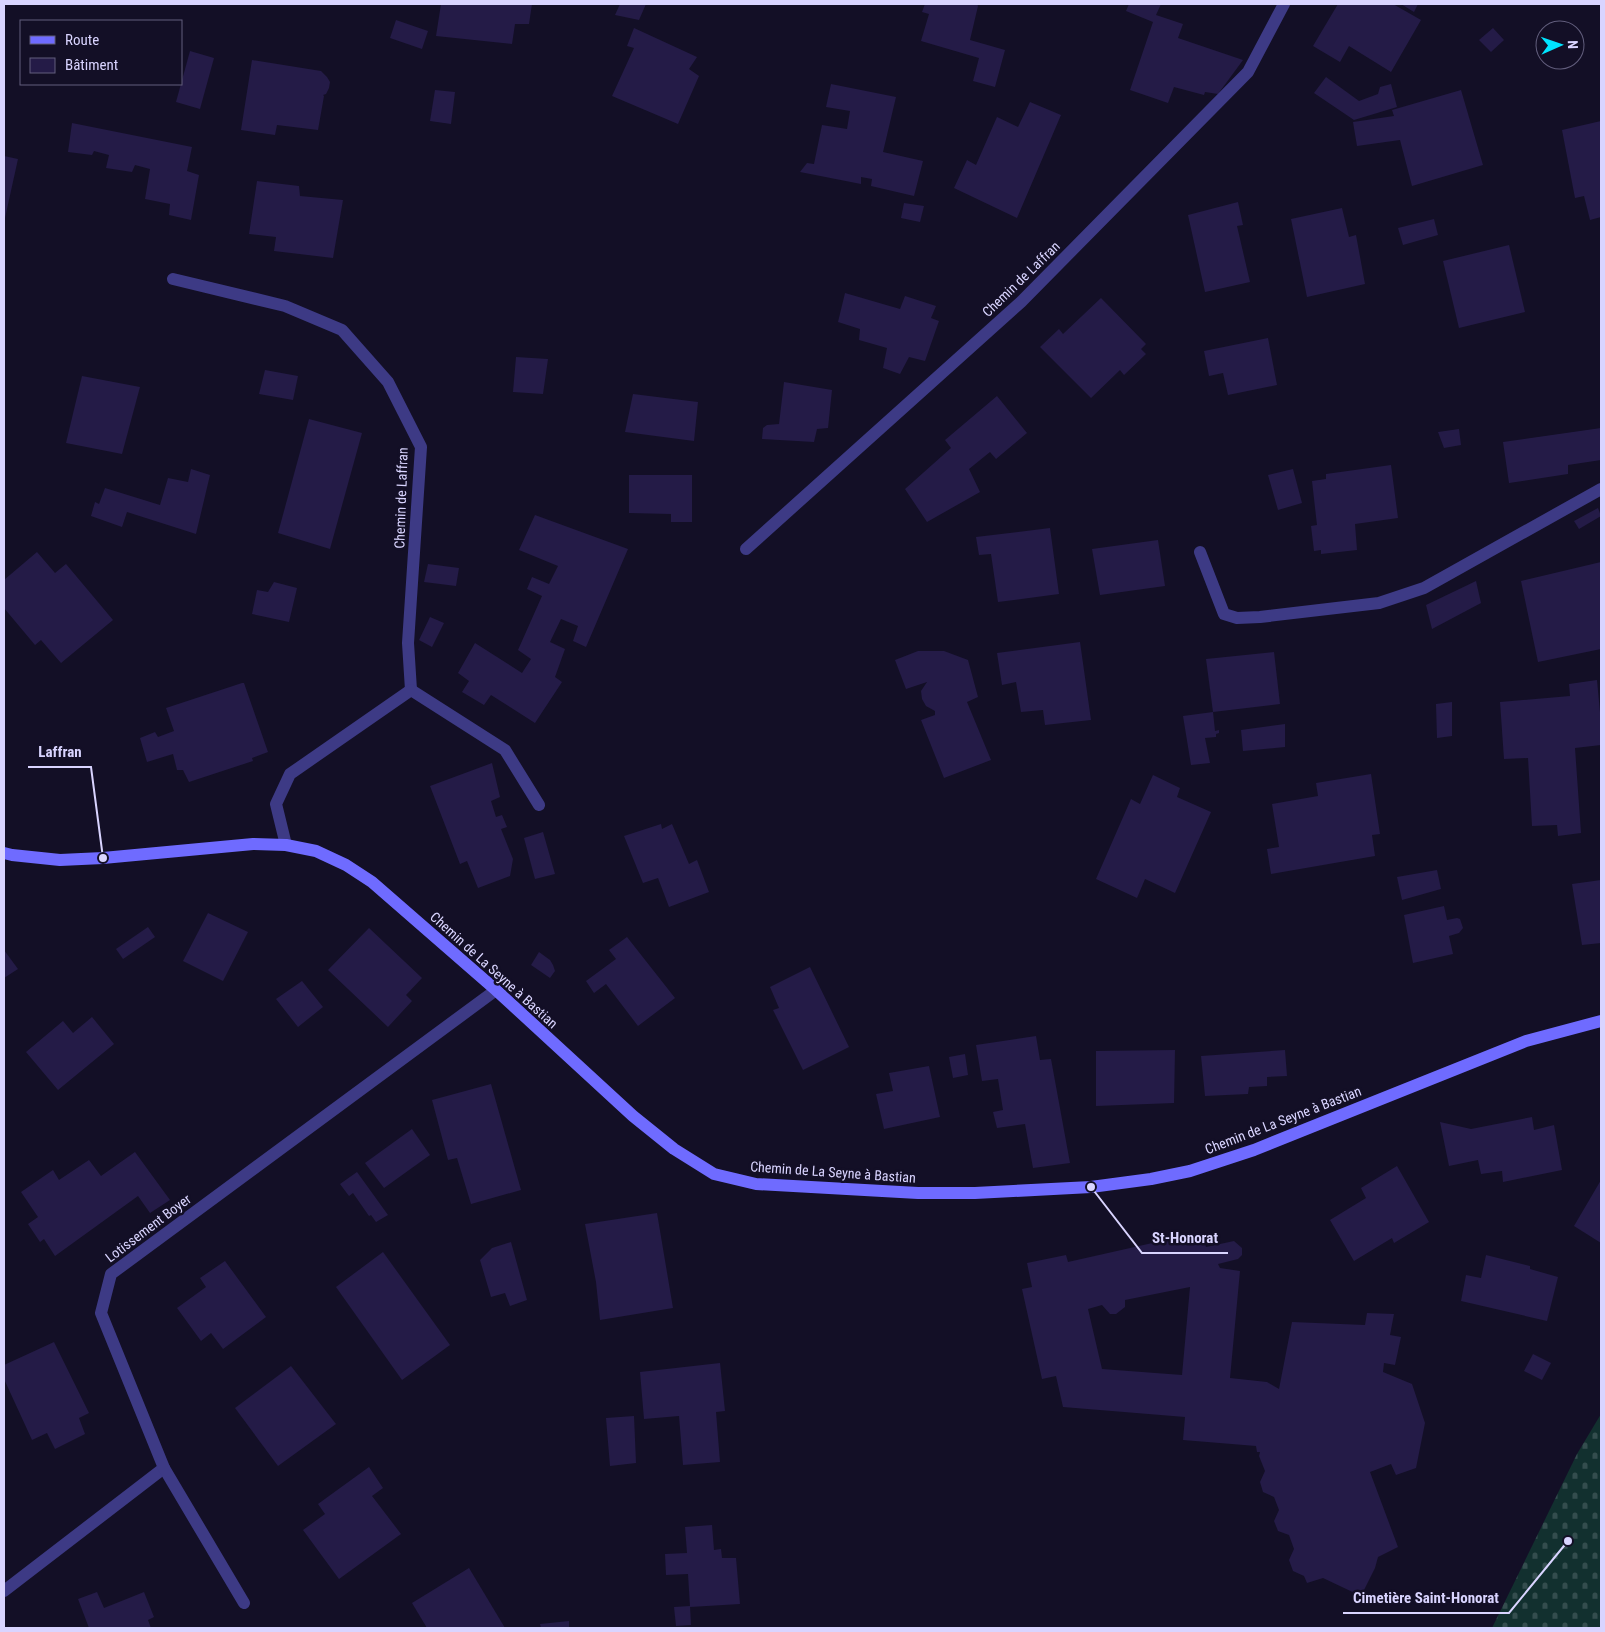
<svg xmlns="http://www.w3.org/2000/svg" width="1605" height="1632" font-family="'Roboto Condensed',sans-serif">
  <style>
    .cemetery { fill: url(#cemetery-stones) }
    .building { fill: #241b47; fill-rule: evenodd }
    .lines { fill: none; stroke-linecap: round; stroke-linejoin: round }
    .lane { stroke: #3d3a85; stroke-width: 12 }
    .street { stroke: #3d3a85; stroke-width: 12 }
    .secondary { stroke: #6f6bff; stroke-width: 12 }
    .labels { text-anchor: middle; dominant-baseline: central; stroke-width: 5; stroke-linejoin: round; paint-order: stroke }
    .street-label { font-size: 14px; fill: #d9d4ff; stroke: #130f26 }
    .leader { fill: none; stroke: #d9d4ff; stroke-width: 2 }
    .callout-dot { fill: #d9d4ff; stroke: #130f26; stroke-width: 2 }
    .callout-label { font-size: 15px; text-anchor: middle; font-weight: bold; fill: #d9d4ff; stroke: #130f26; stroke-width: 5; stroke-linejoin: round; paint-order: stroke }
  </style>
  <defs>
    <pattern id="cemetery-stones" width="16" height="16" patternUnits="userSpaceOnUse" patternTransform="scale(1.25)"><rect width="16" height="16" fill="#12302f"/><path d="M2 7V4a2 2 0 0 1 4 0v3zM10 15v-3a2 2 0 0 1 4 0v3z" fill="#344d4e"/></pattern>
  </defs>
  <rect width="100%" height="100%" fill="#130f26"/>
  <path class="cemetery" d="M 1601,1414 L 1601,1628 L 1492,1628 L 1577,1454 Z"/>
  <g class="building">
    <path d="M 441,4 L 532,4 L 529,24 L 515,24 L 512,44 L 436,36 Z"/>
    <path d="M 620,4 L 646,4 L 639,20 L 615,15 Z"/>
    <path d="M 925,4 L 977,4 L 978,6 L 970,40 L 1005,50 L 995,87 L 973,81 L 979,58 L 921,41 L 929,14 L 922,12 Z"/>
    <path d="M 1129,4 L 1161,4 L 1156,15 L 1183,24 L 1178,38 L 1243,60 L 1218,94 L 1205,92 L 1204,95 L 1174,87 L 1168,103 L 1130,90 L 1153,22 L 1126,11 Z"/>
    <path d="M 1338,4 L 1393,4 L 1421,20 L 1391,72 L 1349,46 L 1340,62 L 1313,46 Z"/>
    <path d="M 1401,4 L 1418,4 L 1414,12 Z"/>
    <path d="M 396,20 L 428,31 L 422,49 L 390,38 Z"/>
    <path d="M 634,28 L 697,57 L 689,69 L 699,76 L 678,124 L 612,96 L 634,48 L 627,46 Z"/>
    <path d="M 1493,28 L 1504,40 L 1491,52 L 1479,40 Z"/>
    <path d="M 190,51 L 214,58 L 200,109 L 176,102 Z"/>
    <path d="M 252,60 L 321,71 L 327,77 L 330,82 L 329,88 L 326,94 L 323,95 L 324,96 L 318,130 L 277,125 L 275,135 L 241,130 Z"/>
    <path d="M 1326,77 L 1359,101 L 1378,94 L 1380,87 L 1391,84 L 1397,107 L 1354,120 L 1314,93 Z"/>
    <path d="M 831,84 L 896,97 L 883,152 L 923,161 L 914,196 L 871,186 L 872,179 L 861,177 L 861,184 L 800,172 L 807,163 L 814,164 L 822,125 L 847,129 L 850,111 L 826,107 Z"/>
    <path d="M 435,90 L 455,92 L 451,124 L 430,121 Z"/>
    <path d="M 1461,90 L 1483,165 L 1412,186 L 1400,140 L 1357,146 L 1353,122 L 1394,116 L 1392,110 Z"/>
    <path d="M 1030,102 L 1061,115 L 1017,218 L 954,188 L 967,160 L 976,165 L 997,117 L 1018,127 Z"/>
    <path d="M 1601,121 L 1601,217 L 1590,220 L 1584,196 L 1575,198 L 1562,130 Z"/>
    <path d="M 72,123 L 192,147 L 187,171 L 199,175 L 191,220 L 169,215 L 170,204 L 145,199 L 150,169 L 135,165 L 132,172 L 106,168 L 109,155 L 94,151 L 92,155 L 68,152 Z"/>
    <path d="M 4,156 L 18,159 L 5,218 L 4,218 Z"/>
    <path d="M 257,181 L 299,186 L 300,196 L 343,200 L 333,258 L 274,251 L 276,237 L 249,234 Z"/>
    <path d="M 1238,202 L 1243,225 L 1237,226 L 1250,282 L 1205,292 L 1188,215 Z"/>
    <path d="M 904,203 L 924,206 L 920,222 L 901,218 Z"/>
    <path d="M 1342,208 L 1349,237 L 1356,235 L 1365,284 L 1307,297 L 1291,219 Z"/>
    <path d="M 1434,219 L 1438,235 L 1403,245 L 1398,228 Z"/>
    <path d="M 1509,245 L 1525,312 L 1459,328 L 1443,261 Z"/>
    <path d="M 845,293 L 900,309 L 905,296 L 936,306 L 931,318 L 939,321 L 925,361 L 909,357 L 900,374 L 883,368 L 887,348 L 859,340 L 860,329 L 838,322 Z"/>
    <path d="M 1101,298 L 1146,344 L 1141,349 L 1146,354 L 1124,375 L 1120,370 L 1091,398 L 1040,347 L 1059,329 L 1063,334 Z"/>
    <path d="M 1268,338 L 1277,385 L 1228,395 L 1223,373 L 1209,376 L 1204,351 Z"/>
    <path d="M 516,357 L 548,359 L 543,394 L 513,392 Z"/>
    <path d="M 265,370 L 298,376 L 293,400 L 259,394 Z"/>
    <path d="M 82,376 L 140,387 L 122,454 L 66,443 Z"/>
    <path d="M 784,382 L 832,390 L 828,428 L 817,429 L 814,442 L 762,439 L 763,428 L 767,425 L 779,424 Z"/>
    <path d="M 633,394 L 698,402 L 694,441 L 625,432 Z"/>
    <path d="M 997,396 L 1027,433 L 996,459 L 990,452 L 969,469 L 980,492 L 927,522 L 905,489 L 951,448 L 945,440 Z"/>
    <path d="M 309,419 L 362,433 L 330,549 L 278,533 Z"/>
    <path d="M 1601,428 L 1601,460 L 1568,465 L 1568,474 L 1509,483 L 1503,442 Z"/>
    <path d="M 1459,429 L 1461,445 L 1444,448 L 1438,432 Z"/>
    <path d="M 1391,465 L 1398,518 L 1355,524 L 1357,550 L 1321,554 L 1321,550 L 1314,551 L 1311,526 L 1317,525 L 1312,481 L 1326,479 L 1326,474 Z"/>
    <path d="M 191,469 L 210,475 L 196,534 L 127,512 L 122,527 L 91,516 L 95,502 L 99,504 L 105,488 L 160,505 L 168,478 L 188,482 Z"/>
    <path d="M 1293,469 L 1302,503 L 1278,510 L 1268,475 Z"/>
    <path d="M 629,475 L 692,475 L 692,522 L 671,522 L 671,514 L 629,513 Z"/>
    <path d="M 1598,508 L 1601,516 L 1579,529 L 1574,521 Z"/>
    <path d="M 535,515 L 628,549 L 586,647 L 573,641 L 578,626 L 561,619 L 550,642 L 565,649 L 555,677 L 562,682 L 535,723 L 491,695 L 484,705 L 462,692 L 469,681 L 458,673 L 475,643 L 522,673 L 531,659 L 518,650 L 542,596 L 527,589 L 532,577 L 549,584 L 558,566 L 519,550 Z"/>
    <path d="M 1050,528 L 1059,594 L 998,602 L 991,554 L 979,555 L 976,537 Z"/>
    <path d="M 1158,540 L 1165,586 L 1100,595 L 1092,549 Z"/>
    <path d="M 37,552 L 55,573 L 66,564 L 113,620 L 61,663 L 41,640 L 35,645 L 4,608 L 4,580 Z"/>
    <path d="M 1601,562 L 1601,649 L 1538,662 L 1521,581 Z"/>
    <path d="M 428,564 L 459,568 L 456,586 L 424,582 Z"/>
    <path d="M 1476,581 L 1481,603 L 1432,629 L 1426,605 Z"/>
    <path d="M 274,582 L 297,588 L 289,622 L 252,614 L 257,590 L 268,592 Z"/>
    <path d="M 430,617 L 444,623 L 432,647 L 419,640 Z"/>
    <path d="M 1080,642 L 1091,720 L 1045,725 L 1043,710 L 1021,712 L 1016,682 L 1002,685 L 997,653 Z"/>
    <path d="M 918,651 L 944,651 L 968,660 L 978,697 L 967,702 L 991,760 L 944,778 L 921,720 L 935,715 L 935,711 L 926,706 L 922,699 L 921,691 L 927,682 L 906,689 L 895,660 Z"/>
    <path d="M 1274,652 L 1280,704 L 1213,712 L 1206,659 Z"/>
    <path d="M 1597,680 L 1601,723 L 1601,745 L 1575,748 L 1581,833 L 1558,836 L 1557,825 L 1532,826 L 1528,758 L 1504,759 L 1500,702 L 1570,696 L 1569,684 Z"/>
    <path d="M 242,683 L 244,683 L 268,752 L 252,758 L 253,761 L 189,782 L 183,770 L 177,770 L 173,754 L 147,762 L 140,738 L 155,732 L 158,737 L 174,731 L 166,708 Z"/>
    <path d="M 1452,702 L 1452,736 L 1437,738 L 1436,704 Z"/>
    <path d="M 1213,712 L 1215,731 L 1219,730 L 1219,733 L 1216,734 L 1216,737 L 1205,738 L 1210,763 L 1191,765 L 1183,716 Z"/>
    <path d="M 1285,724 L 1285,747 L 1243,751 L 1241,730 Z"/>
    <path d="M 492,763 L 500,797 L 491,801 L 496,817 L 502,815 L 507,827 L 501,829 L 513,859 L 510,876 L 478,888 L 467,861 L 460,864 L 430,786 Z"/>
    <path d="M 1371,774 L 1380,834 L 1372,835 L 1375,856 L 1271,874 L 1267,849 L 1279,847 L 1272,804 L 1318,796 L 1316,783 Z"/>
    <path d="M 1153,775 L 1180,788 L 1177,797 L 1211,812 L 1175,893 L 1145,879 L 1137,898 L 1096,879 L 1131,799 L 1140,804 Z"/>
    <path d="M 661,824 L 662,829 L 672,824 L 689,864 L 697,860 L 709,892 L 669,907 L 658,878 L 643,883 L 624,836 Z"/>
    <path d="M 543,832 L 555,874 L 535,879 L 524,838 Z"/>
    <path d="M 1437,870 L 1441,889 L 1402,900 L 1397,877 Z"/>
    <path d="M 1601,880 L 1601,943 L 1582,945 L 1572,884 Z"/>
    <path d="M 1444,906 L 1447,920 L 1457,918 L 1460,919 L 1463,928 L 1459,933 L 1449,936 L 1453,954 L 1413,963 L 1404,915 Z"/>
    <path d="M 208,913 L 248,932 L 223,981 L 183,961 Z"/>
    <path d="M 148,927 L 155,937 L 123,959 L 116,949 Z"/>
    <path d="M 369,928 L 422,978 L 406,995 L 412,1001 L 388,1027 L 328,970 Z"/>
    <path d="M 627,937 L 675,998 L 638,1026 L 606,984 L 594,993 L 586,981 L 616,959 L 609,950 Z"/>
    <path d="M 4,950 L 18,969 L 4,978 Z"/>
    <path d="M 539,952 L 550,960 L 553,965 L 555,971 L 550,978 L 531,965 Z"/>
    <path d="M 810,967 L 849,1047 L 803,1070 L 773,1010 L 779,1008 L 770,987 Z"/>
    <path d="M 302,981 L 323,1007 L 298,1027 L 276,999 Z"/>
    <path d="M 92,1017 L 114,1044 L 58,1090 L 26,1052 L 63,1021 L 73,1033 Z"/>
    <path d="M 1036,1036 L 1040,1060 L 1051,1059 L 1070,1163 L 1033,1168 L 1025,1124 L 997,1128 L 993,1112 L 1003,1110 L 998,1079 L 982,1081 L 976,1045 Z"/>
    <path d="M 1175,1050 L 1174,1103 L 1096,1106 L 1096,1051 Z"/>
    <path d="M 1285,1050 L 1287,1076 L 1267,1077 L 1267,1086 L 1249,1087 L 1248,1094 L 1205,1096 L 1201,1056 Z"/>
    <path d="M 965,1054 L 968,1075 L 953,1078 L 949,1057 Z"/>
    <path d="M 929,1066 L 940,1117 L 884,1129 L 876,1094 L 893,1091 L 889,1073 Z"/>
    <path d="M 491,1084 L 521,1190 L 471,1204 L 457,1158 L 448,1160 L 432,1100 Z"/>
    <path d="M 1532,1117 L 1534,1130 L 1554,1125 L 1562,1170 L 1503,1182 L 1502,1171 L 1481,1174 L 1478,1160 L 1449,1166 L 1440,1122 L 1471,1129 Z"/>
    <path d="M 412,1129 L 430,1155 L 384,1188 L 365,1163 Z"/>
    <path d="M 135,1152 L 170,1200 L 150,1213 L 138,1196 L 55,1256 L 44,1239 L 40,1242 L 28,1224 L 38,1217 L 21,1192 L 53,1170 L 59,1180 L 89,1160 L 101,1176 Z"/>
    <path d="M 1397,1166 L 1429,1222 L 1394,1243 L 1392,1238 L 1354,1261 L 1330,1220 L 1366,1198 L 1361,1188 Z"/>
    <path d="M 357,1172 L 388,1215 L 376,1222 L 371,1215 L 369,1216 L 353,1193 L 349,1196 L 340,1184 Z"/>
    <path d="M 1601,1180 L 1601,1243 L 1574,1226 Z"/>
    <path d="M 657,1213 L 673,1308 L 600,1320 L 596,1282 L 585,1224 Z"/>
    <path d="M 1179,1237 L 1181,1242 L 1203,1237 L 1206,1247 L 1234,1241 L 1242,1248 L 1242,1255 L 1238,1259 L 1218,1264 L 1220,1268 L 1240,1271 L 1230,1378 L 1267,1382 L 1279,1389 L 1292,1322 L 1365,1325 L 1367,1313 L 1394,1314 L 1390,1335 L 1401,1337 L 1395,1365 L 1384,1363 L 1383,1372 L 1412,1384 L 1425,1423 L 1416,1468 L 1396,1475 L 1391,1464 L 1370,1472 L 1398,1547 L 1378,1557 L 1375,1568 L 1361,1596 L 1323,1578 L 1307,1583 L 1304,1576 L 1293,1571 L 1289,1560 L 1294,1549 L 1289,1535 L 1278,1531 L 1274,1521 L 1279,1510 L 1274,1497 L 1263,1492 L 1260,1482 L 1265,1471 L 1259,1456 L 1260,1452 L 1257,1452 L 1256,1446 L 1183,1440 L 1185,1417 L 1063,1407 L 1056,1376 L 1042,1379 L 1022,1289 L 1032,1287 L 1027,1263 L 1066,1255 L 1068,1262 ZM 1190,1287 L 1182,1375 L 1102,1369 L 1088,1309 L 1102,1305 L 1110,1314 L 1116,1314 L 1125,1307 L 1125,1300 Z"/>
    <path d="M 511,1242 L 527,1300 L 510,1306 L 505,1293 L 491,1297 L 480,1260 L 492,1248 Z"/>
    <path d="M 383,1252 L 450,1345 L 402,1380 L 336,1287 Z"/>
    <path d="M 1486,1255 L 1530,1266 L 1530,1269 L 1558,1277 L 1547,1321 L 1461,1301 L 1466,1275 L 1481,1278 Z"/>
    <path d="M 225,1261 L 266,1317 L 223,1349 L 211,1333 L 201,1341 L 177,1308 L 206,1287 L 200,1278 Z"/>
    <path d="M 54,1342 L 89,1413 L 79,1418 L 85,1434 L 55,1449 L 47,1433 L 32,1440 L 4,1379 L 4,1365 Z"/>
    <path d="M 1533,1354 L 1551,1363 L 1542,1380 L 1524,1371 Z"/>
    <path d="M 720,1363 L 725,1411 L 716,1412 L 720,1462 L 683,1465 L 679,1416 L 644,1419 L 640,1372 Z"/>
    <path d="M 291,1366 L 336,1424 L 278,1466 L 235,1408 Z"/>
    <path d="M 634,1416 L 636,1463 L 610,1466 L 606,1418 Z"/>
    <path d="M 369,1467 L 383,1488 L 372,1496 L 401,1534 L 339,1579 L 303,1530 L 325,1514 L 318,1504 Z"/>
    <path d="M 712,1525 L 714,1550 L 721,1549 L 722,1558 L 736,1558 L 740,1604 L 690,1607 L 688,1574 L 666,1575 L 665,1554 L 687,1553 L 685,1527 Z"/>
    <path d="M 469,1568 L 505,1628 L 427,1628 L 412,1603 Z"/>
    <path d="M 97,1592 L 104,1608 L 144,1592 L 154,1617 L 148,1620 L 151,1628 L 89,1628 L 78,1599 Z"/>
    <path d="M 690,1606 L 691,1625 L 676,1626 L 674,1607 Z"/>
    <path d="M 569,1621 L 569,1628 L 541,1628 L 540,1624 Z"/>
  </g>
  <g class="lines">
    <path class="lane" d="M 1200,552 L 1224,614 L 1237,618 L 1260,617 L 1379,603 L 1424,588 L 1601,489"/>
    <g class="street">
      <path d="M 173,279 L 285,306 L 342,330 L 388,382 L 421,447 L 408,643 L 411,690"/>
      <path d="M 746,549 L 1021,302 L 1248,72 L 1284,4"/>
      <path d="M 286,845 L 276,804 L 290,774 L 411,690 L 505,750 L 539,805"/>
      <path d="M 4,1591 L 164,1468"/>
      <path d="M 244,1603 L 164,1468 L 101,1313 L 111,1274 L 496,990"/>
    </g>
    <path class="secondary" d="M 4,853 L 12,855 L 60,860 L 103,858 L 253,844 L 286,845 L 316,851 L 346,865 L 372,882 L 496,990 L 633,1116 L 674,1149 L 714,1174 L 756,1184 L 918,1193 L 975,1193 L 1091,1187 L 1151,1179 L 1190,1171 L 1254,1150 L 1526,1041 L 1601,1021"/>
  </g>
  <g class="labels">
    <g class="street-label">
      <text transform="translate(1021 279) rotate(-44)">Chemin de Laffran</text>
      <text transform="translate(401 498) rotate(-88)">Chemin de Laffran</text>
      <text transform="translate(494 970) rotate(42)">Chemin de La Seyne à Bastian</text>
      <text transform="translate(1283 1120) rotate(-21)">Chemin de La Seyne à Bastian</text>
      <text transform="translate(833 1172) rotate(4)">Chemin de La Seyne à Bastian</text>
      <text transform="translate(148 1228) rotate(-37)">Lotissement Boyer</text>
    </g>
  </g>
  <path class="leader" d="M103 858L91 767H28M1091 1187L1142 1253H1228M1568 1541L1509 1613H1343"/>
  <g class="callout-dot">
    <circle cx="103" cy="858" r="5"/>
    <circle cx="1091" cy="1187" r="5"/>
    <circle cx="1568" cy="1541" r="5"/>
  </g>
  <g class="callout-label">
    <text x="60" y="757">Laffran</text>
    <text x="1185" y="1243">St-Honorat</text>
    <text x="1426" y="1603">Cimetière Saint-Honorat</text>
  </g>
  <rect width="1605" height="1632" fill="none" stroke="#d9d4ff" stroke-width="10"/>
  <rect x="20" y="20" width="162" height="65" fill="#130f26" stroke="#625e7d"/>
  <rect x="30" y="36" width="25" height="8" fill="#6f6bff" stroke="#625e7d"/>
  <text x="65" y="45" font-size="15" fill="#d9d4ff">Route</text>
  <rect x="30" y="58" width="25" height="15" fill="#241b47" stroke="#625e7d"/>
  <text x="65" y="70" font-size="15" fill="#d9d4ff">Bâtiment</text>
  <g transform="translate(1560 45) rotate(88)"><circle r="24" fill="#130f26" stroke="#625e7d"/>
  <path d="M0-4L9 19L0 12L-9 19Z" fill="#00e5ff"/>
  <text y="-8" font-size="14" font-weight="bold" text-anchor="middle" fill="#d9d4ff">N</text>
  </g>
</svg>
